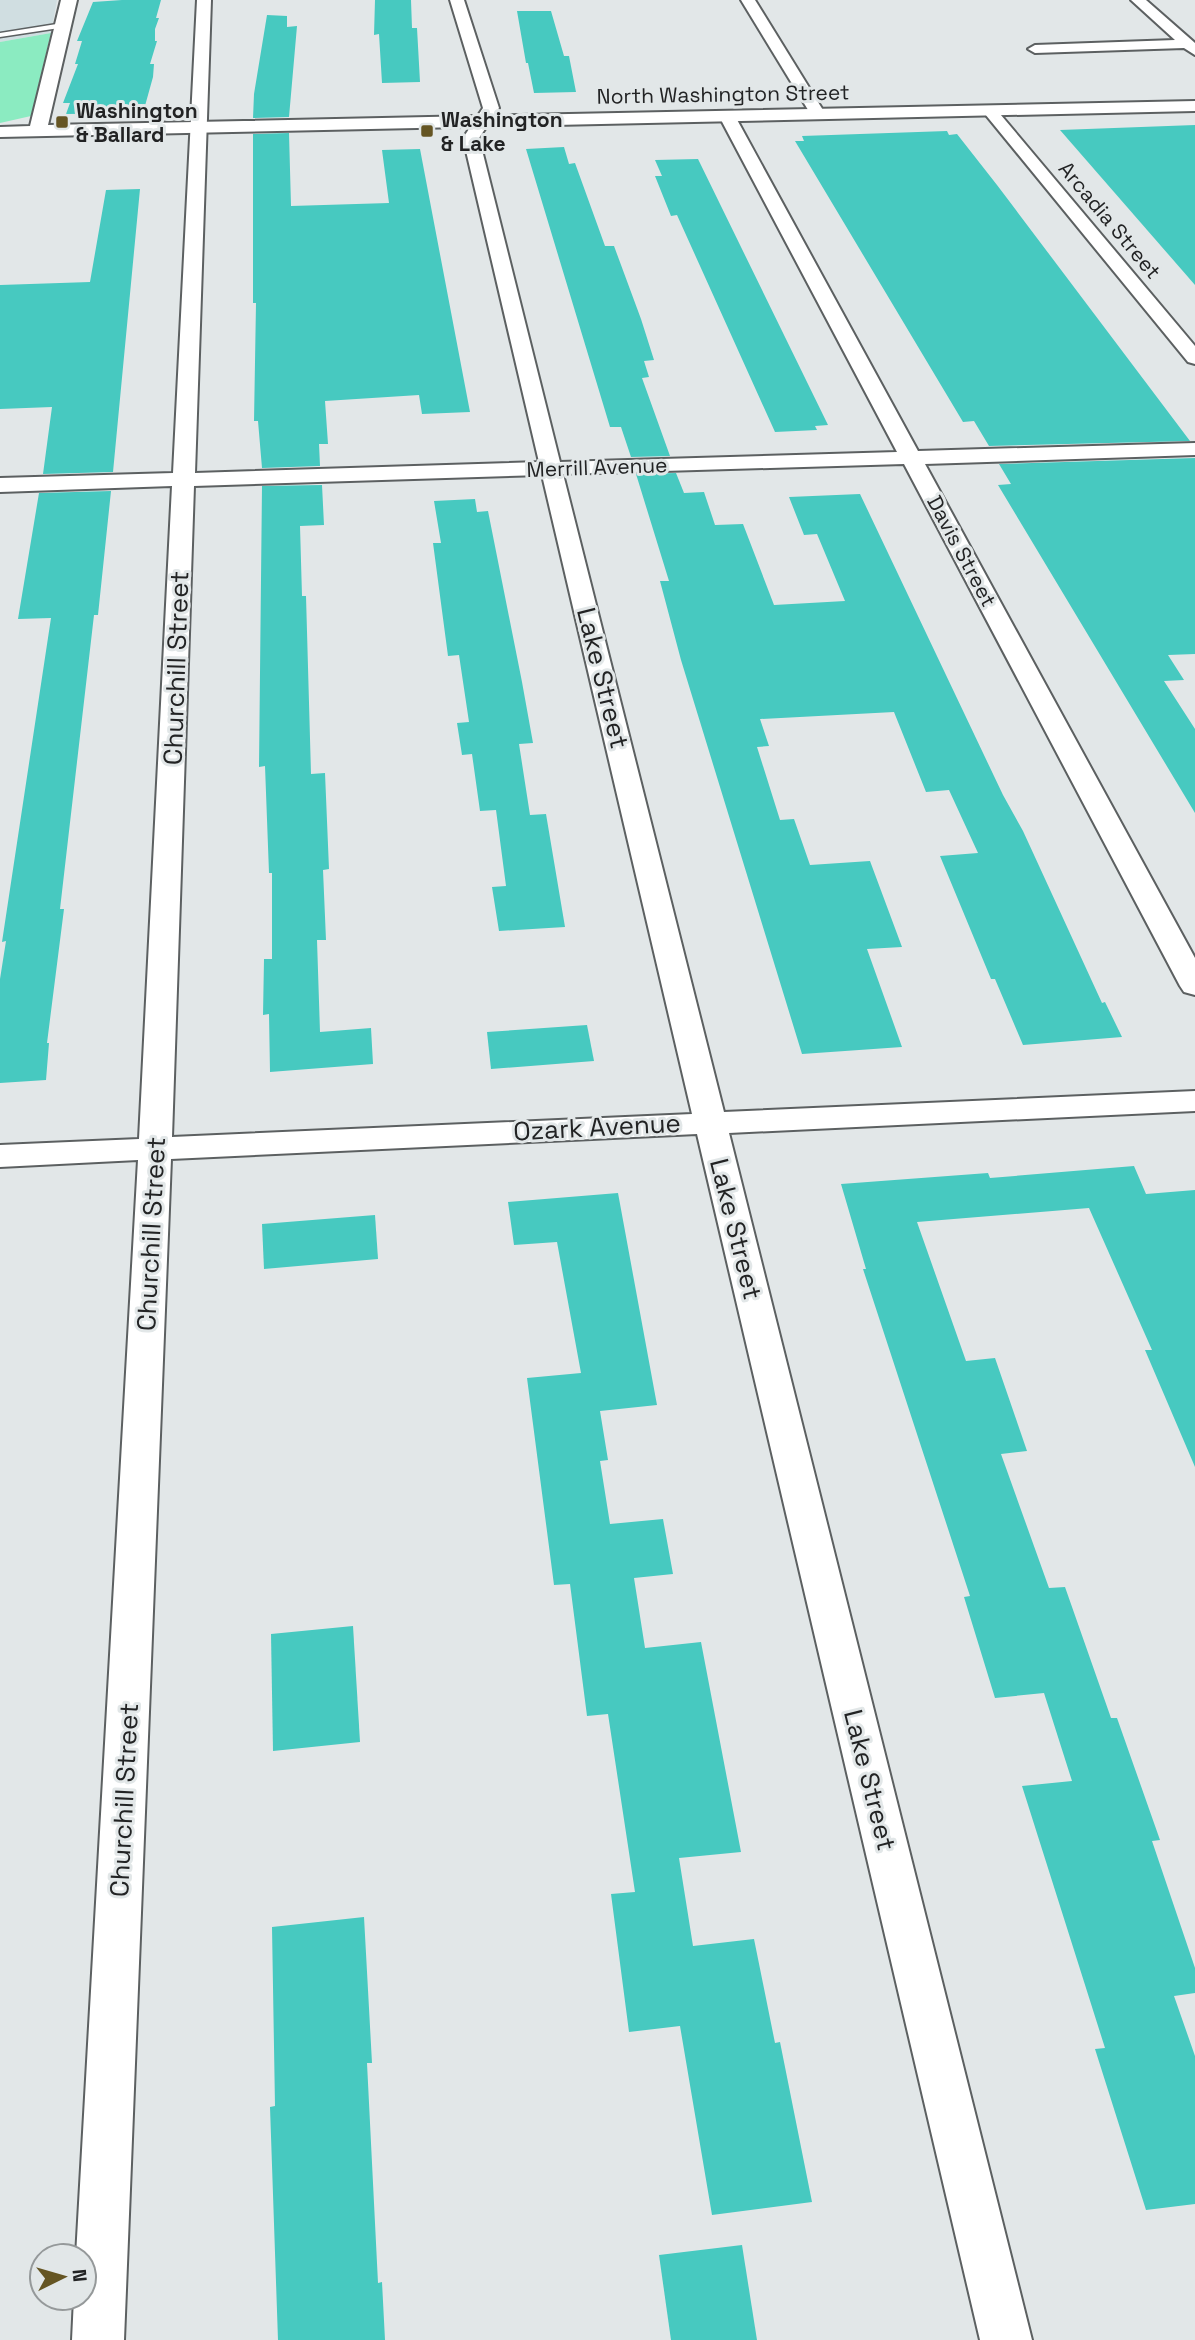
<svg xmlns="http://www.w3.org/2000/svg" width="1195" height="2340" font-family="'Space Grotesk',sans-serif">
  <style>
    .built { fill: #d0dee1 }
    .green { fill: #8bebc1 }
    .building { fill: #47c9c0 }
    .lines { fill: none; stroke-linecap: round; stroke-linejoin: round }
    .lane-casing { stroke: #5c6061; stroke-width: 3 }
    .street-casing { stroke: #5c6061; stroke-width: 4 }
    .secondary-casing { stroke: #5c6061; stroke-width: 4 }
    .lane { fill: #fff; fill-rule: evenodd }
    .street { fill: #fff; fill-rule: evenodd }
    .secondary { fill: #fff; fill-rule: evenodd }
    .poi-dot { fill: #655523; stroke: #e2e7e8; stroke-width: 2.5 }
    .labels { text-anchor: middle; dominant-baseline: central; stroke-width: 6; stroke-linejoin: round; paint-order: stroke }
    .far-street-label { font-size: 21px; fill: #222324; stroke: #e2e7e8 }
    .far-poi-label { font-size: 21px; font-weight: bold; fill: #222324; stroke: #e2e7e8; text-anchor: start }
    .street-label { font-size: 26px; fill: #222324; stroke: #e2e7e8 }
  </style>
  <rect width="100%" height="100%" fill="#e2e7e8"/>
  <path class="built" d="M 0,0 L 57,0 L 51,33 L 0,42 Z"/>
  <path class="green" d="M 51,33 L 31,116 L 0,123 L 0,42 Z"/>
  <g class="building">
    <path d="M 122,0 L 161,0 L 156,18 L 159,18 L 155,29 L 155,41 L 157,41 L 150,64 L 154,64 L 153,77 L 143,113 L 66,114 L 70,103 L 63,103 L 78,64 L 75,64 L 82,41 L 77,41 L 93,2 Z"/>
    <path d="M 375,0 L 411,0 L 412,28 L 417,28 L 420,82 L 382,83 L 379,34 L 374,35 Z"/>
    <path d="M 517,11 L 551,11 L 564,56 L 569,56 L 576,92 L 534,93 L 528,63 L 526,63 Z"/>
    <path d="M 267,15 L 287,16 L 287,27 L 297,26 L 289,117 L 253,118 L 254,94 Z"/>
    <path d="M 1195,125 L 1195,285 L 1060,130 Z"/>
    <path d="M 947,131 L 949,135 L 957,134 L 997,185 L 1190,441 L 989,446 L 974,421 L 963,422 L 795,141 L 804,141 L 802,136 Z"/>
    <path d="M 289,133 L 291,206 L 389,203 L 382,150 L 420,149 L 470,412 L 422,414 L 419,395 L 325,401 L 328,444 L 319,444 L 320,466 L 262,468 L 258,421 L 254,421 L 256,303 L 253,303 L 253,134 Z"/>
    <path d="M 564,147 L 569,164 L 575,163 L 605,246 L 614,246 L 641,319 L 654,360 L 644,361 L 649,377 L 642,378 L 670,456 L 631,457 L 621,427 L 610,427 L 526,149 Z"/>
    <path d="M 698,159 L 828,425 L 815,426 L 817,430 L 775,432 L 677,215 L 671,216 L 655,176 L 662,176 L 655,160 Z"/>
    <path d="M 140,189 L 113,472 L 43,474 L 52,407 L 0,409 L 0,285 L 90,282 L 106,190 Z"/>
    <path d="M 1195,458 L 1195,654 L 1168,655 L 1184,680 L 1164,681 L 1195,729 L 1195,813 L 998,485 L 1011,484 L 999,464 Z"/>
    <path d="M 676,473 L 684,493 L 704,492 L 715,525 L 743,524 L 774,605 L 845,601 L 817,534 L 804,535 L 789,497 L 860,494 L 1003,795 L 1023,831 L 1102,1003 L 1105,1002 L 1122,1037 L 1023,1045 L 995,979 L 991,979 L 940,856 L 978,853 L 949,790 L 926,792 L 894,712 L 760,719 L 769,746 L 757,747 L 780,820 L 794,819 L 810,865 L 870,861 L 902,947 L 867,949 L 902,1047 L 802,1054 L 681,660 L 660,581 L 669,581 L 636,474 Z"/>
    <path d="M 322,485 L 324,525 L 300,526 L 302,596 L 306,596 L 311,774 L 325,773 L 329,869 L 323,870 L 326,940 L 317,940 L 320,1032 L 371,1028 L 373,1064 L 270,1072 L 269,1014 L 263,1015 L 264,959 L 272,959 L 272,873 L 269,873 L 265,766 L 259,767 L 262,486 Z"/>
    <path d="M 111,491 L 98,615 L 94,615 L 60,909 L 64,909 L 47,1043 L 49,1043 L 46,1080 L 0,1083 L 0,979 L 6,941 L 2,942 L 51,618 L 18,619 L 39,493 Z"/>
    <path d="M 475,499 L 477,512 L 488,511 L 522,682 L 533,743 L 519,744 L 530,815 L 546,814 L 565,927 L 499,931 L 492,887 L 506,886 L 496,810 L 480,811 L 472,754 L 462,755 L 457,723 L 469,722 L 459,655 L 448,656 L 433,543 L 441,543 L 434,501 Z"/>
    <path d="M 587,1025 L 594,1061 L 491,1069 L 487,1032 Z"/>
    <path d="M 1134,1166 L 1146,1194 L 1195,1190 L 1195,1467 L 1145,1350 L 1152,1350 L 1089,1208 L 917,1222 L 966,1361 L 995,1358 L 1027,1451 L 1001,1454 L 1049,1588 L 1065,1587 L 1111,1718 L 1117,1718 L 1160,1840 L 1152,1841 L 1195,1968 L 1195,1993 L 1174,1996 L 1195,2056 L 1195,2204 L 1146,2210 L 1095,2049 L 1105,2048 L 1022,1786 L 1072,1781 L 1044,1693 L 995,1698 L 964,1597 L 970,1596 L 863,1269 L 866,1269 L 841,1184 L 988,1173 L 990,1178 Z"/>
    <path d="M 618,1193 L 657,1405 L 600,1411 L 608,1460 L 600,1461 L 610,1524 L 663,1519 L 673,1574 L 634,1578 L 645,1648 L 701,1642 L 741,1852 L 679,1858 L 693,1946 L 754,1939 L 775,2043 L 780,2042 L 812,2202 L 712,2215 L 680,2026 L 629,2032 L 611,1894 L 635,1892 L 608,1714 L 587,1716 L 570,1584 L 554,1585 L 527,1378 L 581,1373 L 557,1242 L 514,1245 L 508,1202 Z"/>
    <path d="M 375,1215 L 378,1259 L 264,1269 L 262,1224 Z"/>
    <path d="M 353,1626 L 360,1742 L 273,1751 L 271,1634 Z"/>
    <path d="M 364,1917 L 372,2063 L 367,2063 L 378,2283 L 382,2282 L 385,2340 L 278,2340 L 270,2107 L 275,2106 L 272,1927 Z"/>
    <path d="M 742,2245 L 757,2340 L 671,2340 L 659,2255 Z"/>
  </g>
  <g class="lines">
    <g class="lane-casing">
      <path id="lane" d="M 63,23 L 66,27 L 0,37 L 0,33 Z"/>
    </g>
    <g class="street-casing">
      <g id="street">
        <path d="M 197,0 L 211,0 L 195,473 L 539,462 L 463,138 L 483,108 L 450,0 L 464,0 L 499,108 L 479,138 L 560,462 L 897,452 L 719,116 L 727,111 L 735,116 L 918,451 L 1195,443 L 1195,455 L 925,464 L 1195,958 L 1195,995 L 1184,992 L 1180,986 L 904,464 L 563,474 L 724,1112 L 1195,1091 L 1195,1111 L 729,1133 L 1032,2340 L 980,2340 L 697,1134 L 171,1159 L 124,2340 L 72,2340 L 74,2298 L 84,2298 L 84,2256 L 76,2256 L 138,1160 L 0,1167 L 0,1145 L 139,1139 L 172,486 L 0,492 L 0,478 L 173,473 ZM 542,475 L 692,1114 L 172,1137 L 194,486 Z"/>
        <path d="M 741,0 L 755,0 L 826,115 L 823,118 L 813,118 Z"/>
        <path d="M 1131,0 L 1146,0 L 1195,43 L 1195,55 L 1184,48 L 1035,53 L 1028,49 L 1035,45 L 1175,40 Z"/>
        <path d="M 990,106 L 995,108 L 1195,346 L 1195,364 L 1188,362 L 985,114 L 982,111 Z"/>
      </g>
    </g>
    <g class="secondary-casing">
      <path id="secondary" d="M 61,0 L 77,0 L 48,125 L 1195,101 L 1195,111 L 0,137 L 0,127 L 30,126 Z"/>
    </g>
    <use href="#lane" class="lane"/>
    <use href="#street" class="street"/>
    <use href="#secondary" class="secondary"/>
  </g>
  <g class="poi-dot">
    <rect x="55" y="115" width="14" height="14" rx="3.5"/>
    <rect x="420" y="124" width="14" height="14" rx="3.5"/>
  </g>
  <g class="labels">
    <g class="far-street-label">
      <text transform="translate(723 94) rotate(-1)">North Washington Street</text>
      <text transform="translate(1110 220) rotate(50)">Arcadia Street</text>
      <text transform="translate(597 467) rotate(-2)">Merrill Avenue</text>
      <text transform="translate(962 551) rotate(62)">Davis Street</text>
    </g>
    <g class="far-poi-label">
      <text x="76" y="110">Washington<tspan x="76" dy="24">&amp; Ballard</tspan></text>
      <text x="441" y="119">Washington<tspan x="441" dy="24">&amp; Lake</tspan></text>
    </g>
    <g class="street-label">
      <text transform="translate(176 668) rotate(-88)">Churchill Street</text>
      <text transform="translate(603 678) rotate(76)">Lake Street</text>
      <text transform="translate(597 1127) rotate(-3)">Ozark Avenue</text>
      <text transform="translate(736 1229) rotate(76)">Lake Street</text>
      <text transform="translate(151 1234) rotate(-87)">Churchill Street</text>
      <text transform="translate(870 1780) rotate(76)">Lake Street</text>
      <text transform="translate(124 1800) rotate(-87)">Churchill Street</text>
    </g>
  </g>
  <g transform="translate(63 2277) rotate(85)"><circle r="33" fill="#e2e7e8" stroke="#95999a" stroke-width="2"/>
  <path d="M0-5L12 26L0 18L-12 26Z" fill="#655523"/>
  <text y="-10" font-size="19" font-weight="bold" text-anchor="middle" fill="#222324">N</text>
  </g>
</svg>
